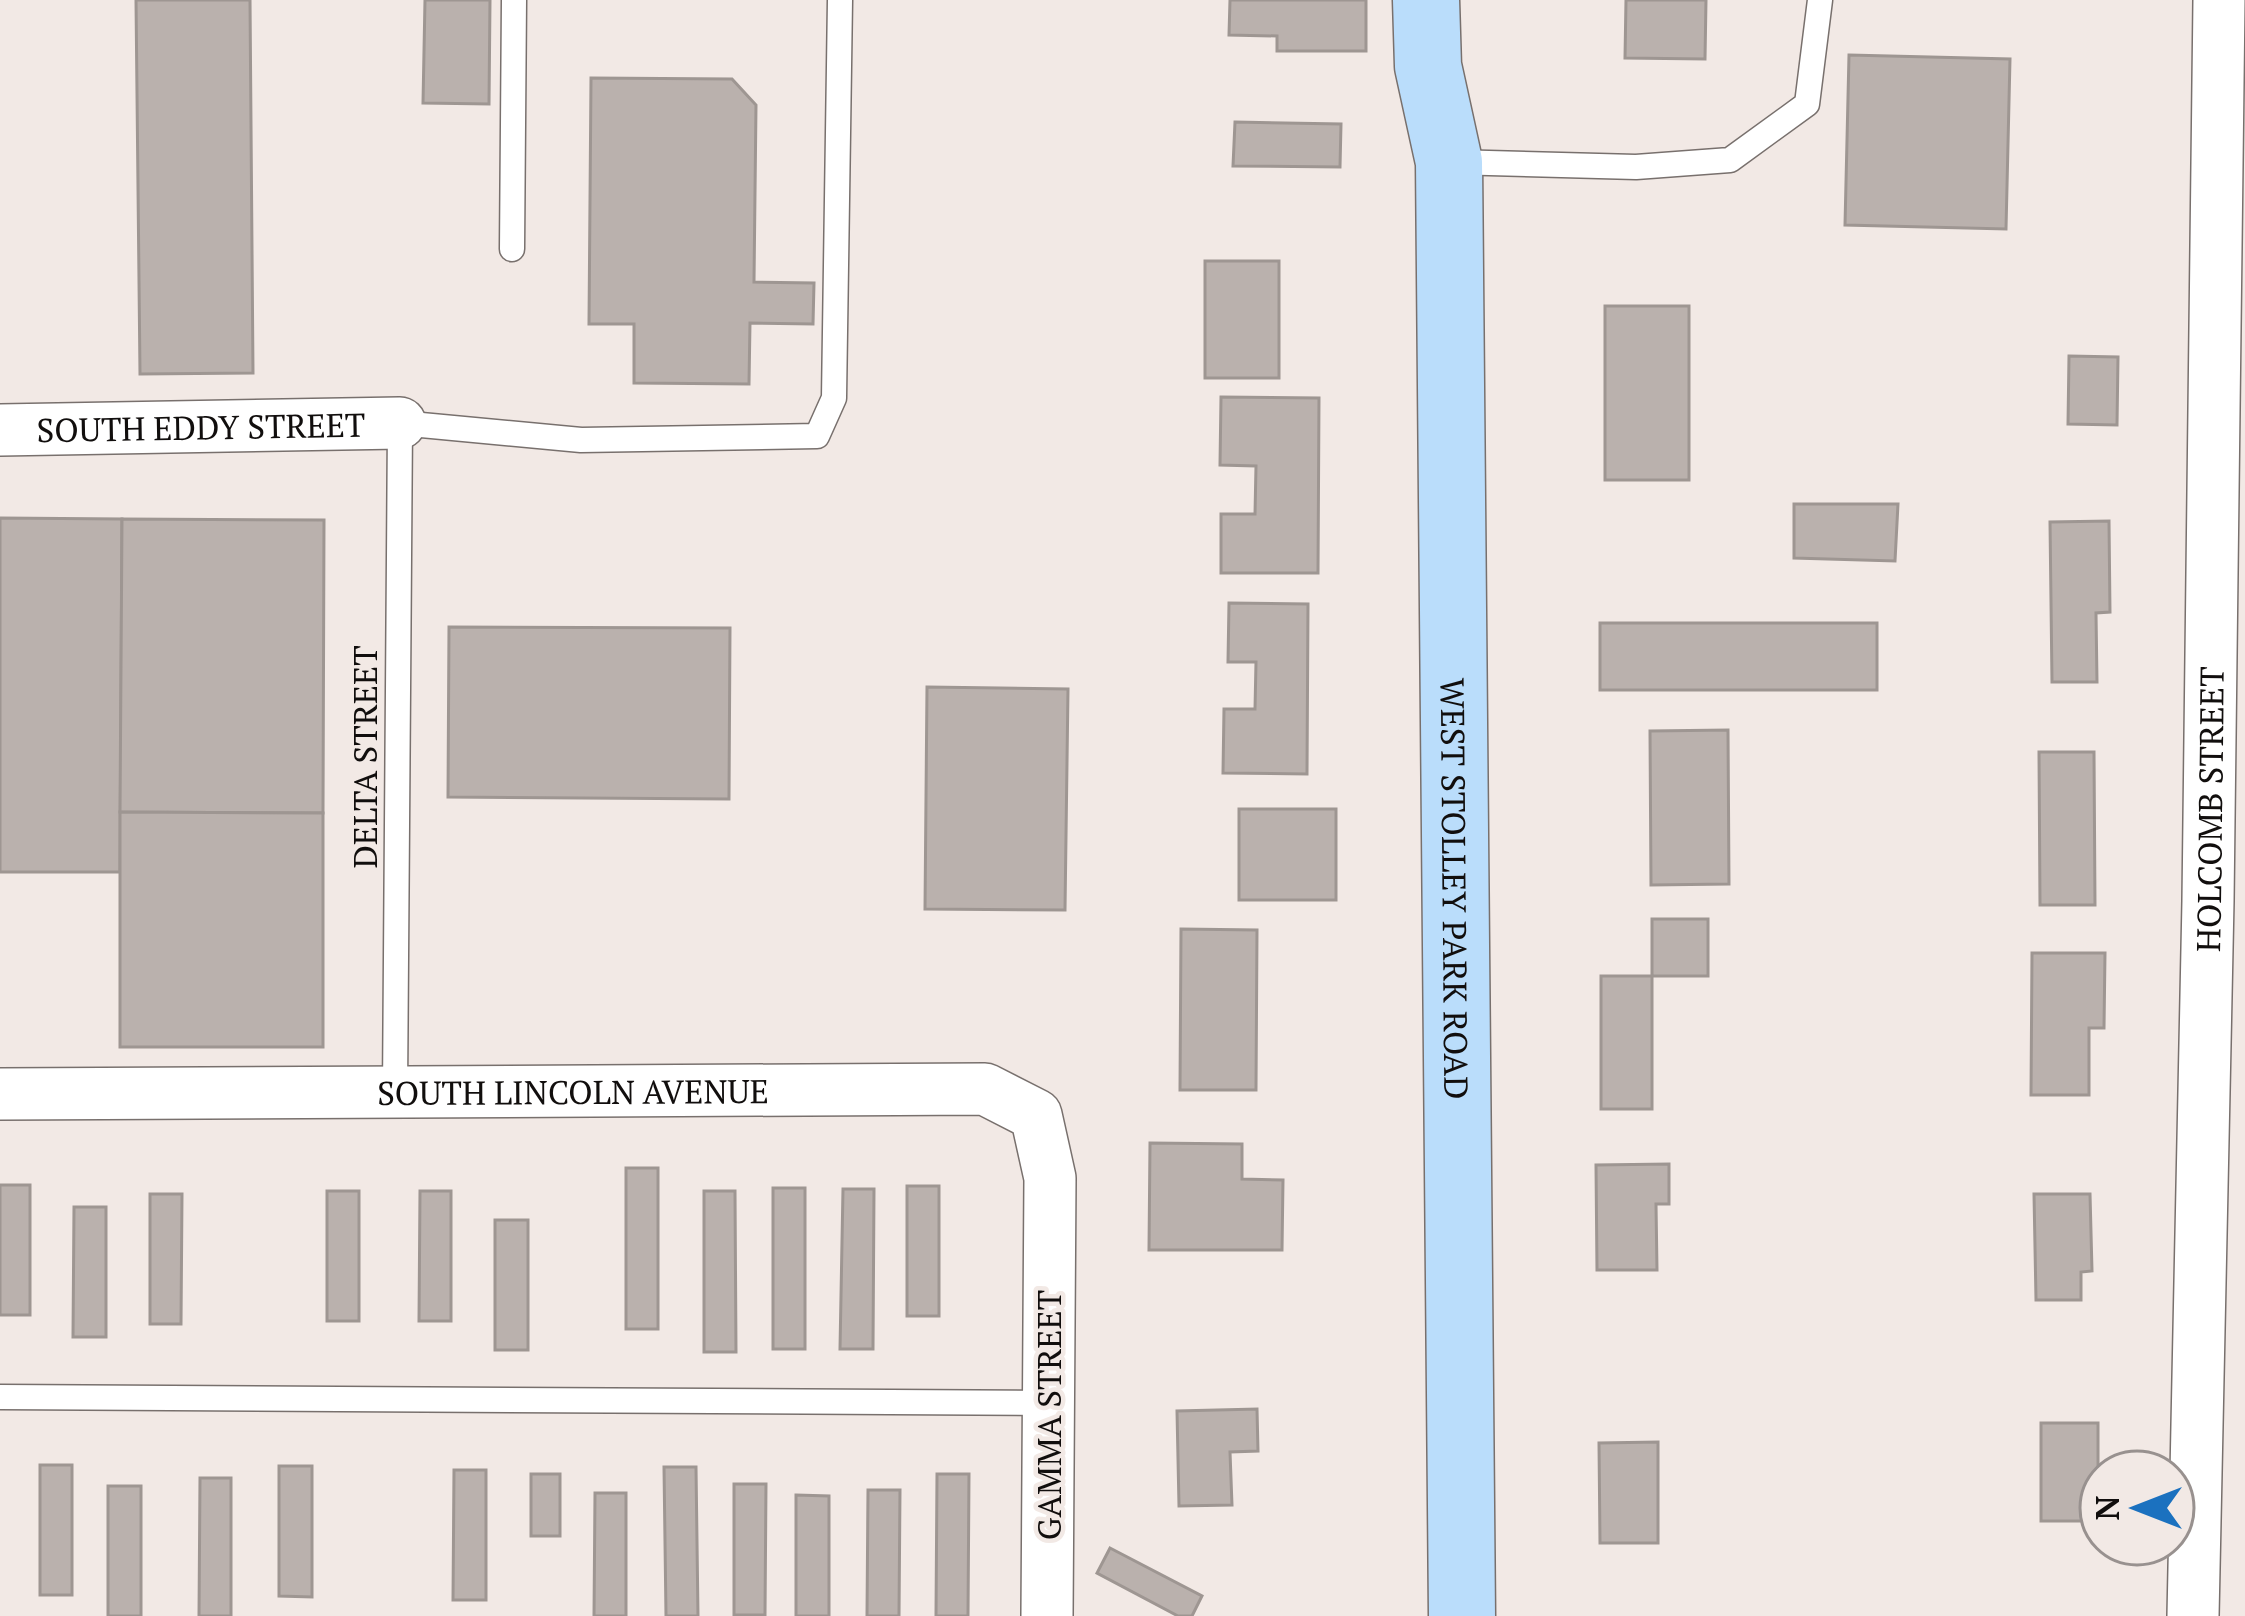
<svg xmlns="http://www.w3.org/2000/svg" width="2245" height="1616" font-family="'PT Serif',serif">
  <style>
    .building { fill: #bab1ad; stroke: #9e9692; stroke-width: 3 }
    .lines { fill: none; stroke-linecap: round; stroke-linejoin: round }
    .lane-casing { stroke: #78706d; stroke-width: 27 }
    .street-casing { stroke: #78706d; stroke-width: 54 }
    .secondary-casing { stroke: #78706d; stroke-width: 69 }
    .lane { stroke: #fff; stroke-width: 24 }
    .street { stroke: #fff; stroke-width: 51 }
    .secondary { stroke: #baddfb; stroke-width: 66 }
    .labels { text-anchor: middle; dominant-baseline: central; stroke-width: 9; stroke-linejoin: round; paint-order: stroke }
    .street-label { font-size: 33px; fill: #110e0d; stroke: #f2e9e5 }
  </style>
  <rect width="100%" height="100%" fill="#f2e9e5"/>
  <g class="building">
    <path d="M 136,0 L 250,0 L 253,373 L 140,374 Z"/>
    <path d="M 425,0 L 490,0 L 489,104 L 423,103 Z"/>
    <path d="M 1230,0 L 1366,0 L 1366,51 L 1277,51 L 1277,36 L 1229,35 Z"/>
    <path d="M 1626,0 L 1706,0 L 1705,59 L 1625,58 Z"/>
    <path d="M 1849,55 L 2010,59 L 2006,229 L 1845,225 Z"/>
    <path d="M 591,78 L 732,79 L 756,105 L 754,282 L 814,283 L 813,324 L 750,323 L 749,384 L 634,383 L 634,324 L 589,324 Z"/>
    <path d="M 1235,122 L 1341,124 L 1340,167 L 1233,166 Z"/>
    <rect x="1205" y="261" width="74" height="117"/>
    <rect x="1605" y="306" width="84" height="174"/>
    <path d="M 2069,356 L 2118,357 L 2117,425 L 2068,424 Z"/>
    <path d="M 1221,397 L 1319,398 L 1318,573 L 1221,573 L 1221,514 L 1255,514 L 1256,466 L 1220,465 Z"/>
    <path d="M 1794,504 L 1898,504 L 1895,561 L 1794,558 Z"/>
    <path d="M 0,518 L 122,519 L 120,872 L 0,872 Z"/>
    <path d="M 122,519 L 324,520 L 323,813 L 120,812 Z"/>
    <path d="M 2109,521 L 2110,612 L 2096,613 L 2097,682 L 2052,682 L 2050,522 Z"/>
    <path d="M 1229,603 L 1308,604 L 1307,774 L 1223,773 L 1224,709 L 1255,709 L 1256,662 L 1228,662 Z"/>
    <rect x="1600" y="623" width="277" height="67"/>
    <path d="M 449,627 L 730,628 L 729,799 L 448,797 Z"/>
    <path d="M 927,687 L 1068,689 L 1065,910 L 925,909 Z"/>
    <path d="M 1728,730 L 1729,884 L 1651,885 L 1650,731 Z"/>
    <path d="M 2039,752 L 2094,752 L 2095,905 L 2040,905 Z"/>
    <rect x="1239" y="809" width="97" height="91"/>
    <path d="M 120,812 L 323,813 L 323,1047 L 120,1047 Z"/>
    <rect x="1652" y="919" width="56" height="57"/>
    <path d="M 1181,929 L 1257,930 L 1256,1090 L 1180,1090 Z"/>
    <path d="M 2032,953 L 2105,953 L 2104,1028 L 2089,1028 L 2089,1095 L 2031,1095 Z"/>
    <rect x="1601" y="976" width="51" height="133"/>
    <path d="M 1150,1143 L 1242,1144 L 1242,1179 L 1283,1180 L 1282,1250 L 1149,1250 Z"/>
    <path d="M 1669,1164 L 1669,1204 L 1656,1204 L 1657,1270 L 1597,1270 L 1596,1165 Z"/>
    <rect x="626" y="1168" width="32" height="161"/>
    <rect x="0" y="1185" width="30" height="130"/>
    <rect x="907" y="1186" width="32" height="130"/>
    <rect x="773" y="1188" width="32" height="161"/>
    <path d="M 843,1189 L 874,1189 L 873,1349 L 840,1349 Z"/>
    <rect x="327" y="1191" width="32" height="130"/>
    <path d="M 420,1191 L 451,1191 L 451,1321 L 419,1321 Z"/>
    <path d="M 704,1191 L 735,1191 L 736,1352 L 704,1352 Z"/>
    <path d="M 150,1194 L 182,1194 L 181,1324 L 150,1324 Z"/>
    <path d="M 2034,1194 L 2090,1194 L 2092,1271 L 2081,1272 L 2081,1300 L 2036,1300 Z"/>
    <path d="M 74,1207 L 106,1207 L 106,1337 L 73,1337 Z"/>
    <rect x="495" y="1220" width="33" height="130"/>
    <path d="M 1257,1409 L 1258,1451 L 1230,1452 L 1232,1505 L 1179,1506 L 1177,1411 Z"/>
    <rect x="2041" y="1423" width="57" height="98"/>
    <path d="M 1658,1442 L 1658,1543 L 1600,1543 L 1599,1443 Z"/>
    <rect x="40" y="1465" width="32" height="130"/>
    <path d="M 279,1466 L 312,1466 L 312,1597 L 279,1596 Z"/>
    <path d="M 664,1467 L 696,1467 L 698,1616 L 666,1616 Z"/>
    <path d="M 454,1470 L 486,1470 L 486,1600 L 453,1600 Z"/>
    <rect x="531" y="1474" width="29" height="62"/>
    <path d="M 937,1474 L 969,1474 L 968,1616 L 936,1616 Z"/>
    <path d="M 200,1478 L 231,1478 L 231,1616 L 199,1616 Z"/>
    <path d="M 734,1484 L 766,1484 L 765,1615 L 734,1615 Z"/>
    <rect x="108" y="1486" width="33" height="130"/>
    <path d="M 868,1490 L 900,1490 L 899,1616 L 867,1616 Z"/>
    <path d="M 595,1493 L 626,1493 L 626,1616 L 594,1616 Z"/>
    <path d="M 796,1495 L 829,1496 L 829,1616 L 796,1616 Z"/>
    <path d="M 1110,1548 L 1202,1596 L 1192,1616 L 1178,1616 L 1097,1573 Z"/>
  </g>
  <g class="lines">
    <g class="lane-casing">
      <g id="lane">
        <path d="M 1452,162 L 1636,167 L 1730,160 L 1807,104 L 1820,0"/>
        <path d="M 512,249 L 514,0"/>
        <path d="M 395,1092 L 400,423 L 581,440 L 817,436 L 834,398 L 840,0"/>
        <path d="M 0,1397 L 1049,1403"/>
      </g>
    </g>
    <g class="street-casing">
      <g id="street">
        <path id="s1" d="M 0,430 L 400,423"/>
        <path id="s2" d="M 0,1094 L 985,1089 L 1036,1115 L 1050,1178 L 1047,1616"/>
        <path id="s3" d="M 2193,1616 L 2208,901 L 2219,0"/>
      </g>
    </g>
    <g class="secondary-casing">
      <g id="secondary">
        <path id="s4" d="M 1426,0 L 1428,66 L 1449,162 L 1462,1616"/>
      </g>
    </g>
    <use href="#lane" class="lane"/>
    <use href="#street" class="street"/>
    <use href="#secondary" class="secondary"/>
  </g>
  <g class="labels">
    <g class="street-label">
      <text stroke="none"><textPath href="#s1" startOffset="201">SOUTH EDDY STREET</textPath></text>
      <text transform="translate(364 757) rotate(-90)">DELTA STREET</text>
      <text stroke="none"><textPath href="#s3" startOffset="807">HOLCOMB STREET</textPath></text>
      <text stroke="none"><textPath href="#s4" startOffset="891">WEST STOLLEY PARK ROAD</textPath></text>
      <text stroke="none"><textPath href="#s2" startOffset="573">SOUTH LINCOLN AVENUE</textPath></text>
      <text transform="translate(1048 1415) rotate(-90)">GAMMA STREET</text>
    </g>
  </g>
  <g transform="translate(2137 1508) rotate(270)"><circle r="57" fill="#f2e9e5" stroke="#98918f" stroke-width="3"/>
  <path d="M0-9L21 45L0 30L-21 45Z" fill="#1b71bf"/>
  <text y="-18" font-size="33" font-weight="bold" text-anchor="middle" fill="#110e0d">N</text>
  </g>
</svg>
